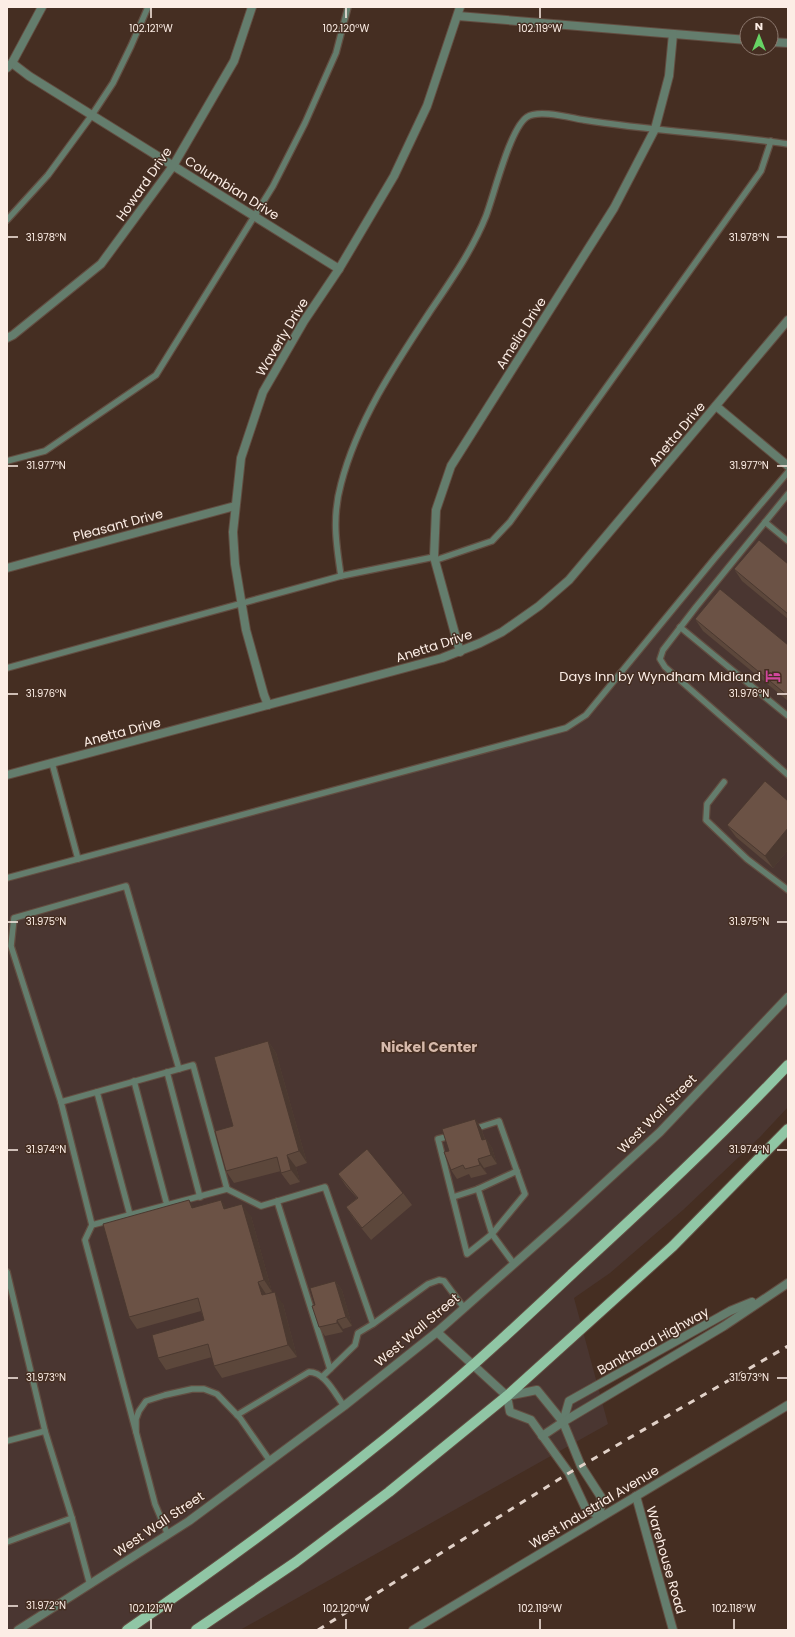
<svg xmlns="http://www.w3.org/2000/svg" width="795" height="1637" font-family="Poppins,sans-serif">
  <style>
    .commercial { fill: #4a3631 }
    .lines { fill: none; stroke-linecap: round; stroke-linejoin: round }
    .service-casing { stroke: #624d41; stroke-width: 8 }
    .minor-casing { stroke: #624d41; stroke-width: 10 }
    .tertiary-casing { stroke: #624d41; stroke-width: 10 }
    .primary-casing { stroke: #624d41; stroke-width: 12 }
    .service { stroke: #647d6d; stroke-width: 5.5 }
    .minor { stroke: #647d6d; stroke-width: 8 }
    .tertiary { stroke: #647d6d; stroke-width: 8 }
    .primary { stroke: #90c6a5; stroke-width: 10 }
    .rail { stroke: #e1d1c8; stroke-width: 3; stroke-dasharray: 7 7; stroke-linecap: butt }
    .wall { fill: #5c473b }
    .shaded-wall { fill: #4b3930 }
    .building { fill: #6b5245; stroke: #4b3930 }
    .ticks { fill: none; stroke: #fcede5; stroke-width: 1.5 }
    .labels { text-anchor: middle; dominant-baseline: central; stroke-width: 3; stroke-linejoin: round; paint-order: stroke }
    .street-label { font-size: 13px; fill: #fcede5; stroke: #452e22 }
    .poi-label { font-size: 13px; fill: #fcede5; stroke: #452e22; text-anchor: end }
    .neighbourhood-label { font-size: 14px; font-weight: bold; fill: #d6b9aa; stroke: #452e22 }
    .ticks-label { font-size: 10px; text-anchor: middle; fill: #fcede5; stroke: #452e22; stroke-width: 3; stroke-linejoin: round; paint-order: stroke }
  </style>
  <rect width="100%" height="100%" fill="#452e22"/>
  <path class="commercial" d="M 788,476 L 788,1107 L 760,1137 L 683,1210 L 610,1273 L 574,1298 L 608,1424 L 240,1630 L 7,1630 L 7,880 L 577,725 Z"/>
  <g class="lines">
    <g class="service-casing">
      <g id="service">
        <path d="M 7,220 L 48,175 L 92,115 L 113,83 L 131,46 L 148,7"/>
        <path d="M 7,461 L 45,451 L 156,375 L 273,186 L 305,123 L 336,53 L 348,7"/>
        <path d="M 788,494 L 696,607 L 663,650 L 660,659 L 665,667 L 788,775"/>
        <path d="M 765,522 L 788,541"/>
        <path d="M 436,560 L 492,541 L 510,522 L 761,171 L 771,141"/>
        <path d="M 341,576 C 336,544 332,516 341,484 C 357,422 394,366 429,313 C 450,282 472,251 486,216 C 494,195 510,128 527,117 C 539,109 571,118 584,120 C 652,131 720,134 788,144"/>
        <path d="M 680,627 L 788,716"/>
        <path d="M 7,668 L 341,576 L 434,557"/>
        <path d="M 52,763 L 78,859"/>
        <path d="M 724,782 L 707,804 L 706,820 L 747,859 L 788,890"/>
        <path d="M 7,878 L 566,728 L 586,715 L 715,558 L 788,472"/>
        <path d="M 167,1072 L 200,1197"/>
        <path d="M 134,1081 L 167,1205"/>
        <path d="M 97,1092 L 130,1215"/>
        <path d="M 61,1102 L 11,946 L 14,918 L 126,886 L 179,1069"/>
        <path d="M 474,1129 L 499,1121 L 525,1194 L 492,1234 L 514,1264"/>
        <path d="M 450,1136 L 438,1139 L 467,1254 L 492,1234 L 478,1189 L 517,1171"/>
        <path d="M 227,1189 L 261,1206 L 325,1187 L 373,1324"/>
        <path d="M 453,1197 L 478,1189"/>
        <path d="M 277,1201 L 330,1369"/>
        <path d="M 92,1225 L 227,1189 L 193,1065 L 61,1102 L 92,1225 L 85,1240 L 136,1432"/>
        <path d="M 7,1272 L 45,1431 L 72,1518 L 90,1585"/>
        <path d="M 322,1377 L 355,1345 L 358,1333 L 373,1324 L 428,1284 L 439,1280 L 444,1281 L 464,1308"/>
        <path d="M 237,1415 L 309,1372 C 325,1372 335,1394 344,1406"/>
        <path d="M 7,1441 L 45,1431"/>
        <path d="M 168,1535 L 155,1504 L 136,1432 L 136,1419 L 139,1411 L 146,1401 L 165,1395 L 192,1389 L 204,1389 L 217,1394 L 240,1418 L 270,1461"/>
        <path d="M 7,1542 L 72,1518"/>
      </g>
    </g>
    <g class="minor-casing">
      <g id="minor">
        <path d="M 458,16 L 747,40"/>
        <path d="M 771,42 L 788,43"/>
        <path d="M 12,63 L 29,76 L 339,269"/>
        <path d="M 7,338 L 13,335 L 101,264 L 173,166 L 234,61 L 252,7"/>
        <path d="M 7,568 L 235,506"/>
        <path d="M 460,652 L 434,557 L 436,510 L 451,466 L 614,208 L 655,129 L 669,76 L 673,34"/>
        <path d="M 268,705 L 264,695 L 246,630 L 235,564 L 233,532 L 241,458 L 263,392 L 304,321 L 339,269 L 394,176 L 427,106 L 460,7"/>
        <path d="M 636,1496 L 673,1630"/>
      </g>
    </g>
    <g class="tertiary-casing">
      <g id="tertiary">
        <path d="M 7,68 L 12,63 L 42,7"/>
        <path d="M 716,406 L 788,466"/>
        <path d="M 7,775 L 442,658 L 480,643 L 502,632 L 539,606 L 569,580 L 788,320"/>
        <path d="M 437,1332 L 507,1396 L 510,1412 L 531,1420 L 569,1473 L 585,1507 L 600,1517 L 601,1497 L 581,1466 L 563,1422 L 537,1390 L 507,1396"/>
        <path d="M 563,1422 L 569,1401 L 730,1311 L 752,1302"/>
        <path d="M 542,1436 L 563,1422 L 724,1326 L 788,1283"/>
        <path d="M 18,1630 L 189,1521 L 344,1406 L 437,1332 L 566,1218 L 660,1132 L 788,997"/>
        <path d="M 413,1630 L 788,1405"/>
      </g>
    </g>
    <g class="primary-casing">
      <g id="primary">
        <path d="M 127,1630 C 229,1560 329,1486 424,1407 C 476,1364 525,1318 574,1272 C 647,1205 720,1137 788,1065"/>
        <path d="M 196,1630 L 296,1562 L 389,1492 L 507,1396 L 673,1246 L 788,1129"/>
      </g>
    </g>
    <use href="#service" class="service"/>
    <use href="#minor" class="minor"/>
    <use href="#tertiary" class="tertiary"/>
    <use href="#primary" class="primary"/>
    <path class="rail" d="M 318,1630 L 569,1473 L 788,1346"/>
  </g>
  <g class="wall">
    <path d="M 788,564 L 788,619 L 742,581 L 734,569 Z"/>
    <path d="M 695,619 L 788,645 L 788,701 L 703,631 Z"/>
    <path d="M 788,801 L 788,850 L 773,868 L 736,837 L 727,825 Z"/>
    <path d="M 268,1041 L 276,1053 L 307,1163 L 296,1167 L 300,1182 L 290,1185 L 281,1173 L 281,1171 L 234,1183 L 226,1171 L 233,1126 Z"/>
    <path d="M 475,1119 L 481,1128 L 485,1139 L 486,1139 L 492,1148 L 497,1164 L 484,1168 L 487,1174 L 471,1178 L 469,1174 L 457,1179 L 451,1170 L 449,1151 Z"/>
    <path d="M 338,1174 L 403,1193 L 412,1205 L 371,1240 L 354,1219 L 346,1207 L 357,1198 L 346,1186 Z"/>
    <path d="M 221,1200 L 227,1209 L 251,1216 L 272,1292 L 267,1294 L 283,1304 L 297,1357 L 222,1378 L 214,1366 L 212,1357 L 166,1370 L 158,1358 L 204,1320 L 201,1311 L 137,1329 L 129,1317 L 195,1207 Z"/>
    <path d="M 335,1281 L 342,1290 L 352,1326 L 343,1329 L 343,1332 L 325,1336 L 319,1327 L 315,1305 Z"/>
  </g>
  <g class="shaded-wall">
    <path d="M 788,828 L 788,850 L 773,868 L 765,856 Z"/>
    <path d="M 268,1041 L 276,1053 L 307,1163 L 299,1151 Z"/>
    <path d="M 475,1119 L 481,1128 L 488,1149 L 482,1140 Z"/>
    <path d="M 486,1139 L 492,1148 L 497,1164 L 491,1155 Z"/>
    <path d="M 287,1155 L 296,1167 L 300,1182 L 291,1170 Z"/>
    <path d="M 478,1159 L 484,1168 L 487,1174 L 480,1165 Z"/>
    <path d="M 189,1200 L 198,1212 L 192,1208 Z"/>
    <path d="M 221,1200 L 230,1212 L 224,1209 Z"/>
    <path d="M 242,1204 L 251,1216 L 272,1292 L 264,1280 Z"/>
    <path d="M 335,1281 L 342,1290 L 352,1326 L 346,1317 Z"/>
    <path d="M 258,1282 L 266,1294 L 262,1295 Z"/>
    <path d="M 275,1292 L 283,1304 L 297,1357 L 288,1345 Z"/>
    <path d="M 337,1320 L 343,1329 L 343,1332 L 337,1323 Z"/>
  </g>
  <g class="building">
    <path d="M 759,540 L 788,564 L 788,614 L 734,569 Z"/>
    <path d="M 720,589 L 788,645 L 788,696 L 695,619 Z"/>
    <path d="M 765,781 L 788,801 L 788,828 L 765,856 L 727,825 Z"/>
    <path d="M 268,1041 L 299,1151 L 287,1155 L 291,1170 L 281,1173 L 277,1157 L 226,1171 L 215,1131 L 233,1126 L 214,1057 Z"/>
    <path d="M 475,1119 L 482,1140 L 486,1139 L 491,1155 L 478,1159 L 480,1165 L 465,1169 L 463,1165 L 451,1170 L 444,1152 L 449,1151 L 442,1129 Z"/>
    <path d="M 367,1149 L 403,1193 L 362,1228 L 346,1207 L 358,1198 L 338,1174 Z"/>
    <path d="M 189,1200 L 192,1208 L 221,1200 L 224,1209 L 242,1204 L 264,1280 L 258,1282 L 262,1295 L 275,1292 L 288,1345 L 214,1366 L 208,1344 L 158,1358 L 152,1335 L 204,1320 L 198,1298 L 129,1317 L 103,1224 Z"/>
    <path d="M 335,1281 L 346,1317 L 337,1320 L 337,1323 L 319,1327 L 312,1306 L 315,1305 L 310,1288 Z"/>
  </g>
  <path class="ticks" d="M 151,8 L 151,18M 346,8 L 346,18M 540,8 L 540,18M 8,237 L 18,237M 777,237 L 787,237M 8,466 L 18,466M 777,466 L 787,466M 8,694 L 18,694M 777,694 L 787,694M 8,922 L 18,922M 777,922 L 787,922M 8,1150 L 18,1150M 777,1150 L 787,1150M 8,1378 L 18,1378M 777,1378 L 787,1378M 8,1606 L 18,1606M 151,1619 L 151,1629M 346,1619 L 346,1629M 540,1619 L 540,1629M 734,1619 L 734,1629"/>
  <defs>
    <g id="hotel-bare" transform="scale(1.2)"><path d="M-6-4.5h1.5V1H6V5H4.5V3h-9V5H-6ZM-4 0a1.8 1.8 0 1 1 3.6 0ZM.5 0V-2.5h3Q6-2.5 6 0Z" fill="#d1479c" stroke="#452e22" stroke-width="2.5" paint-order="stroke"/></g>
  </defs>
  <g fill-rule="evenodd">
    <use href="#hotel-bare" x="773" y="676"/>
  </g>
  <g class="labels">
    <g class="street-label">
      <text transform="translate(144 184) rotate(-55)">Howard Drive</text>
      <text transform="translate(232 188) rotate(32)">Columbian Drive</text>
      <text transform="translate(521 333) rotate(-58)">Amelia Drive</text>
      <text transform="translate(282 337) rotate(-59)">Waverly Drive</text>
      <text transform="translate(677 434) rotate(-50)">Anetta Drive</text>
      <text transform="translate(118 525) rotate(-15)">Pleasant Drive</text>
      <text transform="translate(434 646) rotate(-18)">Anetta Drive</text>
      <text transform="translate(122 732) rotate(-15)">Anetta Drive</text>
      <text transform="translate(657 1114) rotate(-45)">West Wall Street</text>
      <text transform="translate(417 1330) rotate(-40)">West Wall Street</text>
      <text transform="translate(653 1341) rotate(-29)">Bankhead Highway</text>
      <text transform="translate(594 1507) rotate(-31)">West Industrial Avenue</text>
      <text transform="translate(159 1524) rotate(-34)">West Wall Street</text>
      <text transform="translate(666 1560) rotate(74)">Warehouse Road</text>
    </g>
    <g class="poi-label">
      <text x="761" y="676">Days Inn by Wyndham Midland</text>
    </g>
    <g class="neighbourhood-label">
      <text x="429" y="1047">Nickel Center</text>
    </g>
  </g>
  <g class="ticks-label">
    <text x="151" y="32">102.121°W</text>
    <text x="346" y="32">102.120°W</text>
    <text x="540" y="32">102.119°W</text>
    <text x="46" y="241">31.978°N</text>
    <text x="749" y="241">31.978°N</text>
    <text x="46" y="469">31.977°N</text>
    <text x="749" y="469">31.977°N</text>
    <text x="46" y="697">31.976°N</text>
    <text x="749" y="697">31.976°N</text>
    <text x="46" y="925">31.975°N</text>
    <text x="749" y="925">31.975°N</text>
    <text x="46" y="1153">31.974°N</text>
    <text x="749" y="1153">31.974°N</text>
    <text x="46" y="1381">31.973°N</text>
    <text x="749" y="1381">31.973°N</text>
    <text x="46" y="1609">31.972°N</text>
    <text x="151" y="1612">102.121°W</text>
    <text x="346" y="1612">102.120°W</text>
    <text x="540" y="1612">102.119°W</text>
    <text x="734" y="1612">102.118°W</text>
  </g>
  <rect width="795" height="1637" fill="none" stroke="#fcede5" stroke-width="16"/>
  <g transform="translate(759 36)"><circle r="19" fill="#452e22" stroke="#8e7a70"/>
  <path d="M0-3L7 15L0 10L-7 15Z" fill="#67d465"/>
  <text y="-6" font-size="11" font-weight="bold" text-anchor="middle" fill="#fcede5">N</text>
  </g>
</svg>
